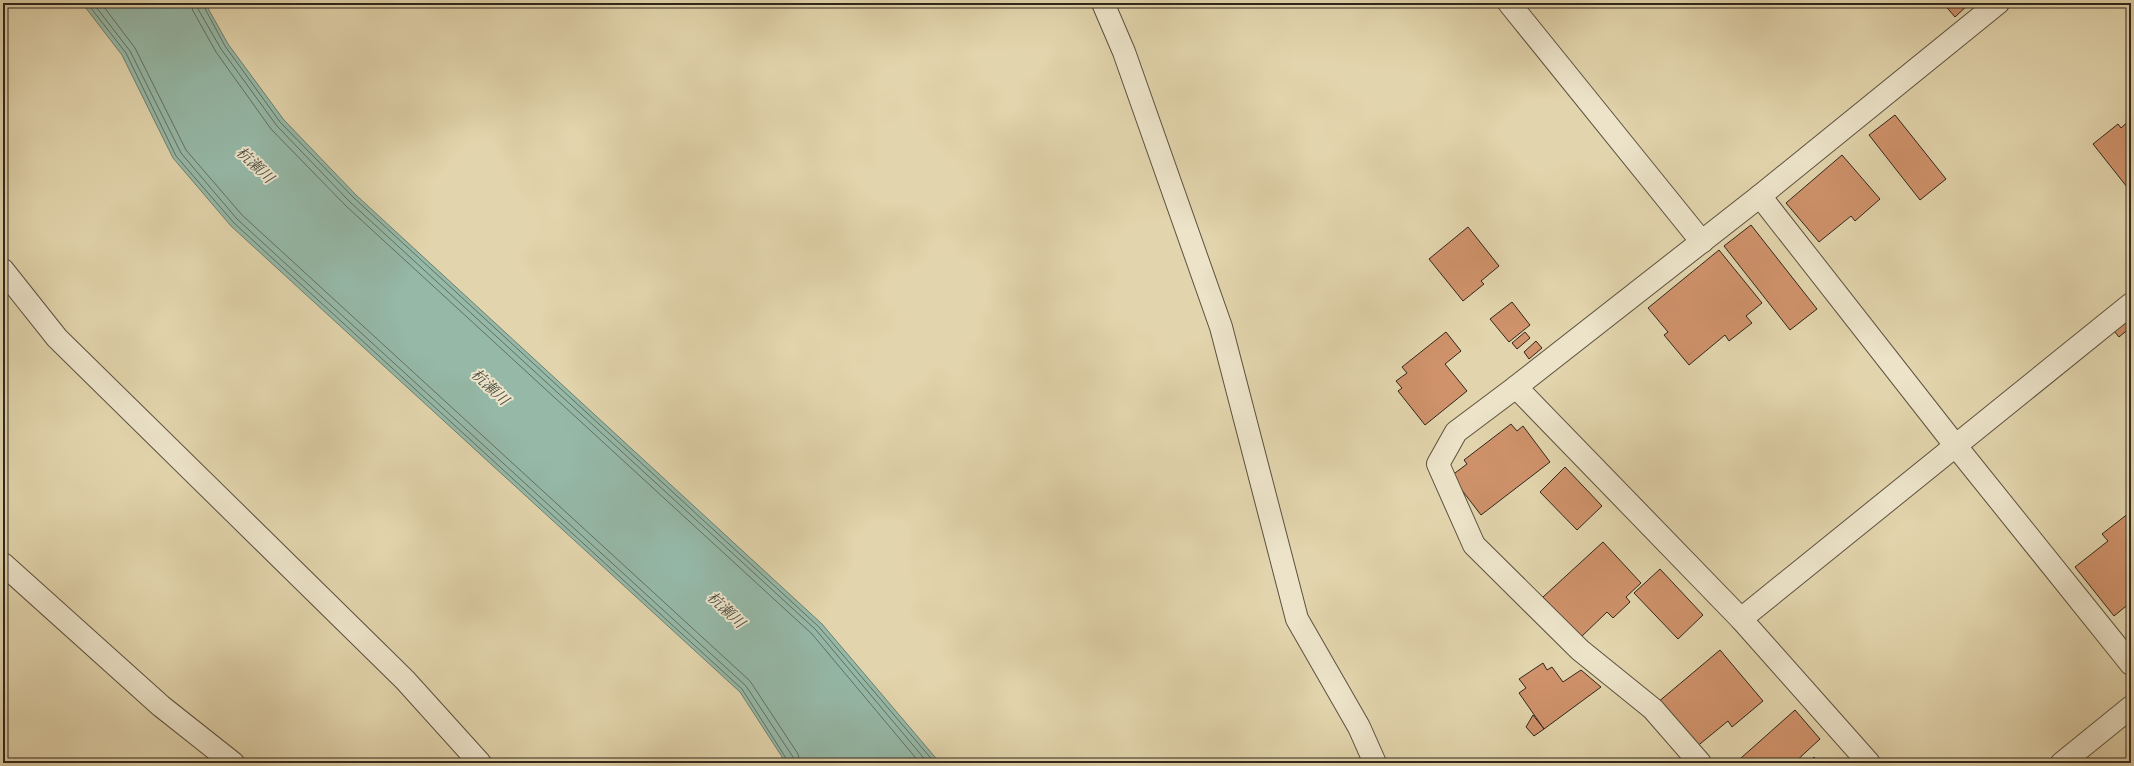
<svg xmlns="http://www.w3.org/2000/svg" width="2134" height="766" font-family="'Sorts Mill Goudy','Noto Serif JP',serif">
  <style>
    .water { fill: #95b8a7; stroke: #6d7e6f }
    .lines { fill: none; stroke-linecap: round; stroke-linejoin: round }
    .shore { stroke: #626f61; stroke-width: 1 }
    .building { fill: #cf926b; stroke: #30261b }
    .minor-casing { stroke: #5c523f; stroke-width: 24 }
    .minor { stroke: #ece3c9; stroke-width: 22 }
    .labels { text-anchor: middle; dominant-baseline: central; stroke-width: 4; stroke-linejoin: round; paint-order: stroke }
    .water-label { font-size: 15px; font-style: italic; fill: #494a3e; stroke: #ece3c9 }
  </style>
  <rect width="100%" height="100%" fill="#e2d4ac"/>
  <filter id="stains"><feTurbulence type="fractalNoise" baseFrequency=".005" numOctaves="4"/><feColorMatrix values="0 0 0 0 .2 0 0 0 0 .09 0 0 0 0 .02 0 0 0 .5 -.17"/></filter>
  <radialGradient id="worn" r=".72"><stop offset=".6" stop-color="#630" stop-opacity="0"/><stop offset="1" stop-color="#630" stop-opacity=".3"/></radialGradient>
  <path class="water" d="M 82,3 L 205,3 L 228,44 L 284,120 L 356,195 L 822,624 L 940,763 L 786,763 L 740,692 L 231,226 L 173,158 L 122,55 Z"/>
  <g class="lines">
    <g class="shore">
      <path d="M 87,3 L 126,53 L 176,156 L 234,223 L 742,689 L 789,763"/>
      <path d="M 93,3 L 130,51 L 181,153 L 237,219 L 746,686 L 793,757 L 794,763"/>
      <path d="M 101,3 L 135,48 L 186,150 L 242,215 L 750,681 L 798,754 L 800,763"/>
      <path d="M 191,3 L 193,11 L 216,52 L 271,129 L 346,206 L 812,634 L 920,763"/>
      <path d="M 197,3 L 198,9 L 221,49 L 277,126 L 350,202 L 816,630 L 928,763"/>
      <path d="M 202,3 L 225,46 L 280,122 L 354,198 L 819,627 L 935,763"/>
    </g>
  </g>
  <g class="building">
    <path d="M 1943,3 L 1970,3 L 1955,17 Z"/>
    <path d="M 1895,115 L 1946,179 L 1920,200 L 1869,135 Z"/>
    <path d="M 2131,119 L 2131,192 L 2093,144 L 2118,124 L 2121,128 Z"/>
    <path d="M 1842,155 L 1880,199 L 1855,221 L 1851,216 L 1819,242 L 1786,203 Z"/>
    <path d="M 1751,225 L 1817,309 L 1790,330 L 1724,246 Z"/>
    <path d="M 1468,227 L 1499,266 L 1481,281 L 1484,284 L 1463,301 L 1429,259 Z"/>
    <path d="M 1719,250 L 1762,303 L 1746,316 L 1752,323 L 1729,341 L 1725,335 L 1689,365 L 1664,335 L 1668,332 L 1648,308 Z"/>
    <path d="M 1512,302 L 1530,325 L 1509,342 L 1490,319 Z"/>
    <path d="M 2127,320 L 2131,327 L 2119,337 L 2114,331 Z"/>
    <path d="M 1446,332 L 1461,351 L 1445,364 L 1467,391 L 1425,425 L 1398,391 L 1402,388 L 1396,381 L 1407,373 L 1402,367 Z"/>
    <path d="M 1525,332 L 1530,338 L 1517,349 L 1512,343 Z"/>
    <path d="M 2131,334 L 2131,343 L 2126,337 Z"/>
    <path d="M 1536,341 L 1542,348 L 1529,359 L 1524,352 Z"/>
    <path d="M 1511,424 L 1517,431 L 1523,426 L 1550,462 L 1481,515 L 1451,476 L 1467,464 L 1464,460 Z"/>
    <path d="M 1565,467 L 1602,506 L 1577,530 L 1540,492 Z"/>
    <path d="M 2129,513 L 2131,516 L 2131,602 L 2114,616 L 2075,567 L 2108,541 L 2102,534 Z"/>
    <path d="M 1603,542 L 1641,583 L 1626,597 L 1630,602 L 1613,618 L 1607,612 L 1581,637 L 1543,597 Z"/>
    <path d="M 1660,569 L 1703,615 L 1678,639 L 1634,593 Z"/>
    <path d="M 1720,650 L 1763,701 L 1732,727 L 1728,721 L 1695,748 L 1657,703 Z"/>
    <path d="M 1543,663 L 1547,670 L 1552,667 L 1563,682 L 1581,670 L 1601,687 L 1544,729 L 1519,693 L 1526,688 L 1519,679 Z"/>
    <path d="M 1795,710 L 1820,739 L 1794,763 L 1746,763 L 1741,758 Z"/>
    <path d="M 1533,715 L 1544,729 L 1534,736 L 1526,727 Z"/>
    <path d="M 1814,757 L 1819,763 L 1808,763 Z"/>
  </g>
  <g class="lines">
    <g class="minor-casing">
      <g id="minor">
        <path d="M 1103,3 L 1124,52 L 1221,327 L 1297,619 L 1359,727 L 1375,763"/>
        <path d="M 1509,3 L 1702,242"/>
        <path d="M 1760,196 L 1955,445 L 2131,664"/>
        <path d="M 3,270 L 57,338 L 405,680 L 480,763"/>
        <path d="M 1516,387 L 1456,432 L 1438,464 L 1474,545 L 1580,650 L 1653,709 L 1700,763"/>
        <path d="M 3,564 L 161,706 L 233,763"/>
        <path d="M 1741,619 L 2131,304"/>
        <path d="M 1869,763 L 1741,619 L 1516,387 L 1760,196 L 1998,3"/>
        <path d="M 2062,763 L 2131,707"/>
      </g>
    </g>
    <use href="#minor" class="minor"/>
  </g>
  <g class="labels">
    <g class="water-label">
      <text transform="translate(254 166) rotate(43)">杭瀬川</text>
      <text transform="translate(489 388) rotate(43)">杭瀬川</text>
      <text transform="translate(725 611) rotate(43)">杭瀬川</text>
    </g>
  </g>
  <rect width="2134" height="766" fill="none" stroke="#e2d4ac" stroke-width="16"/>
  <rect x="4" y="4" width="2126" height="758" fill="none" stroke="#30261b" stroke-width="2"/>
  <rect x="8" y="8" width="2118" height="750" fill="none" stroke="#30261b"/>
  <rect width="100%" height="100%" filter="url(#stains)"/>
  <rect width="100%" height="100%" fill="url(#worn)"/>
</svg>
